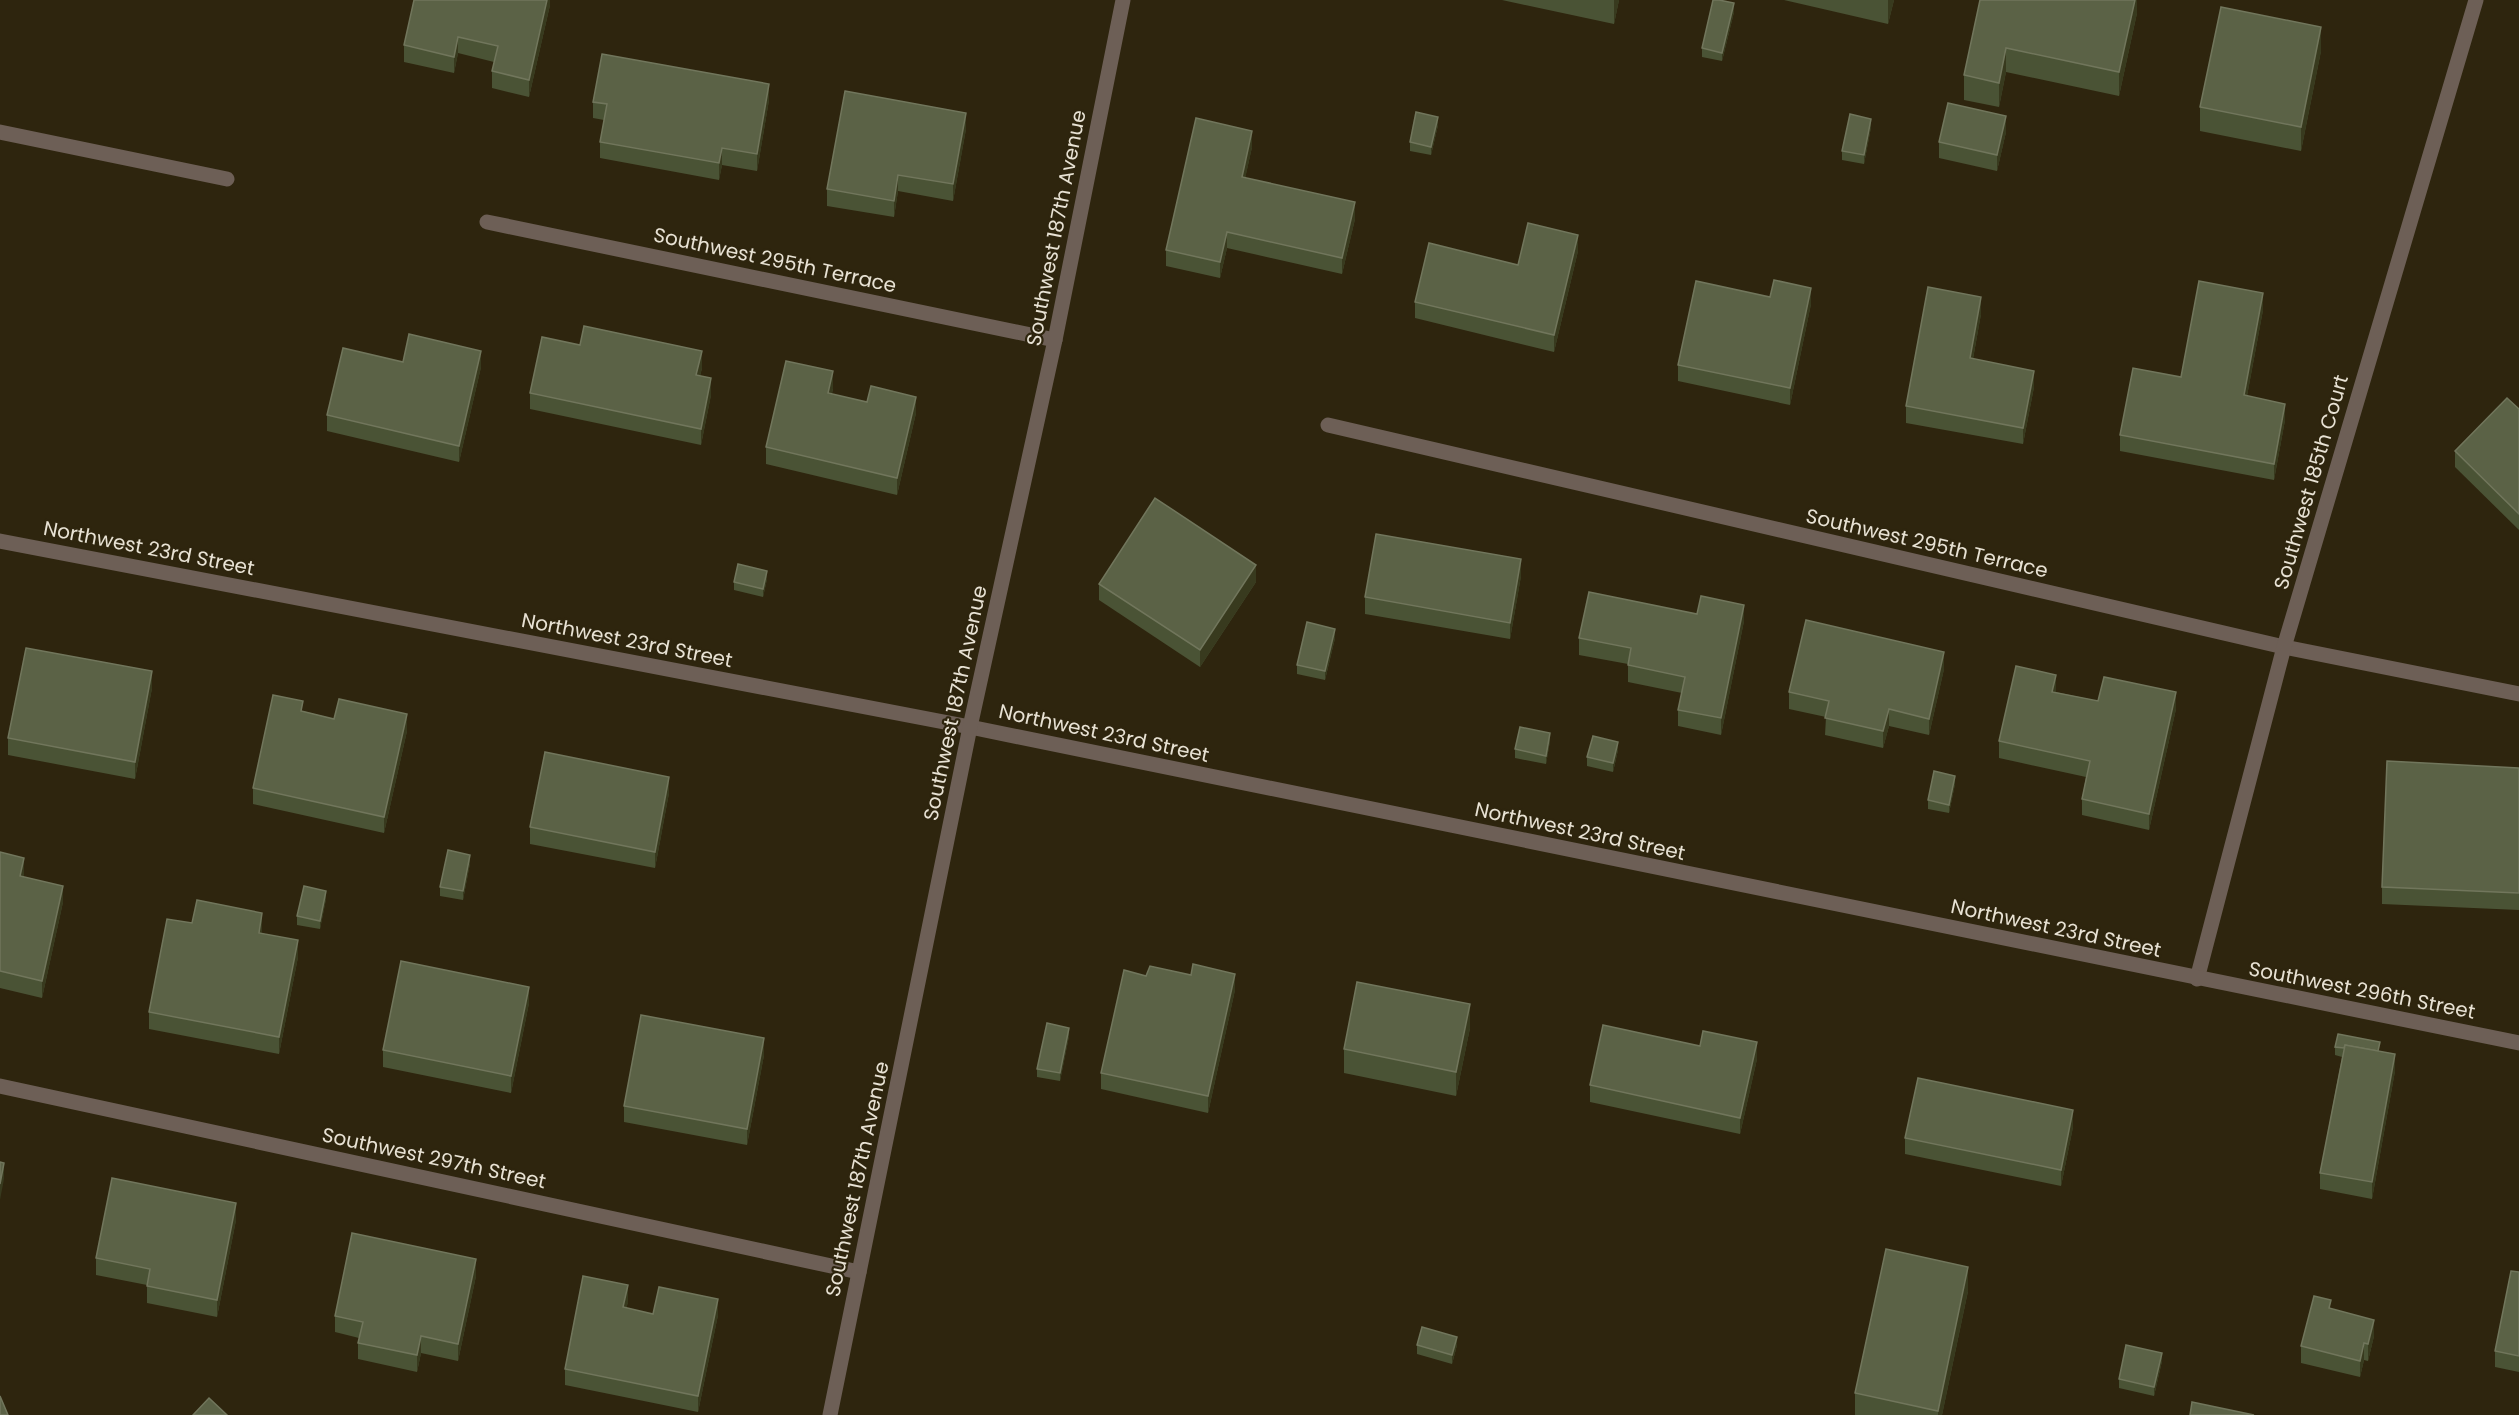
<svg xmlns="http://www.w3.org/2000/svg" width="2519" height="1415" font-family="Poppins,sans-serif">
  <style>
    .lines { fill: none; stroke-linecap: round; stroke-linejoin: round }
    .minor { stroke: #6d5f56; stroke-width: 15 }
    .tertiary { stroke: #6d5f56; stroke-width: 15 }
    .wall { fill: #4a5335 }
    .shaded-wall { fill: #383a1e }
    .building { fill: #5b6246; stroke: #71765c; stroke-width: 1.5 }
    .labels { text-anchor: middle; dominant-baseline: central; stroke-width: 4.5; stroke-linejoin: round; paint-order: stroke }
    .street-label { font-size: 20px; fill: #e8e2d4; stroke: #2e250e }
  </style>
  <rect width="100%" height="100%" fill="#2e250e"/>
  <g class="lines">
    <g class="minor">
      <path d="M 0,132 L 227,179"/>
      <path d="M 487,222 L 1055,340"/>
      <path d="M 1328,425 L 2284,647 L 2519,694"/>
      <path d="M 2197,979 L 2284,647 L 2476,0"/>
      <path d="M 0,1086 L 859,1272"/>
    </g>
    <g class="tertiary">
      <path d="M 0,541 L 970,727 L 2519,1043"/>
      <path d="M 830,1415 L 970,727 L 1055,340 L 1123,0"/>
    </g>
  </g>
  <g class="wall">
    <path d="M 550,0 L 550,5 L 529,97 L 492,88 L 492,71 L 494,62 L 458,53 L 454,73 L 404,62 L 404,45 Z"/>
    <path d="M 1502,0 L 1619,0 L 1614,24 Z"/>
    <path d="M 1784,0 L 1894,0 L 1888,24 Z"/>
    <path d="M 1980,0 L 2137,0 L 2137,13 L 2119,96 L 2006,72 L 1999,107 L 1964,100 L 1964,75 Z"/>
    <path d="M 1734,12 L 1722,61 L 1702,57 L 1702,48 Z"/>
    <path d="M 2321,51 L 2301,151 L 2200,131 L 2200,107 Z"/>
    <path d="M 769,100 L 757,171 L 722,165 L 719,180 L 600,158 L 600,142 L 604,120 L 593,118 L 593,102 Z"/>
    <path d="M 1438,125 L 1431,155 L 1410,151 L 1410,142 Z"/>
    <path d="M 1871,127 L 1864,164 L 1842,160 L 1842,151 Z"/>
    <path d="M 966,129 L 953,201 L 898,191 L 894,217 L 827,206 L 827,189 Z"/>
    <path d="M 2006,132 L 1997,171 L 1939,158 L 1939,142 Z"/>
    <path d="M 1252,147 L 1245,178 L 1355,219 L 1342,274 L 1227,248 L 1220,278 L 1166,266 L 1166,250 Z"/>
    <path d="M 1578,251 L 1554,352 L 1415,318 L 1415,302 L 1518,265 Z"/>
    <path d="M 1770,297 L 1811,304 L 1790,405 L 1678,381 L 1678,365 Z"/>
    <path d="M 2263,310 L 2247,396 L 2285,420 L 2274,480 L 2120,451 L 2120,435 L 2181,377 Z"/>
    <path d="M 1981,314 L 1973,359 L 2034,387 L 2023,444 L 1906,423 L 1906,406 Z"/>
    <path d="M 580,345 L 702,368 L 700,376 L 711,395 L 701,445 L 530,409 L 530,393 Z"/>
    <path d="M 403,362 L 481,367 L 459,462 L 327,431 L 327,415 Z"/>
    <path d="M 833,388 L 832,394 L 916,413 L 897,495 L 766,464 L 766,447 Z"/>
    <path d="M 2519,409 L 2519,530 L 2455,467 L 2455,451 Z"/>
    <path d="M 1521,576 L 1510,639 L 1365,614 L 1365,597 Z"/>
    <path d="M 767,579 L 763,597 L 734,590 L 734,582 Z"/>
    <path d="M 1256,582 L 1200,667 L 1099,600 L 1099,584 Z"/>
    <path d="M 1697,614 L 1744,621 L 1721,735 L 1678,726 L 1678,710 L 1682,693 L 1628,682 L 1628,664 L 1579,655 L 1579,638 Z"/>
    <path d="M 1335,638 L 1325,680 L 1297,674 L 1297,665 Z"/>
    <path d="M 1944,669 L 1929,735 L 1889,726 L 1883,748 L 1825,735 L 1826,717 L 1789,709 L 1789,692 Z"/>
    <path d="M 152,688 L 135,779 L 8,755 L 8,738 Z"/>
    <path d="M 2056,692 L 2098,701 L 2176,709 L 2149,830 L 2082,815 L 2082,799 L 2086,777 L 1999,758 L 1999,741 Z"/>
    <path d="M 303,711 L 334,719 L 407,731 L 384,833 L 253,804 L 253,788 Z"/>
    <path d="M 1550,741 L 1546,764 L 1515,758 L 1515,749 Z"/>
    <path d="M 1618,750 L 1613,772 L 1587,766 L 1587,757 Z"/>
    <path d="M 2519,768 L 2519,910 L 2382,904 L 2382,887 Z"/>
    <path d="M 1955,784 L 1949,813 L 1928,809 L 1928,800 Z"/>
    <path d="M 669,793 L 655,868 L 530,844 L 530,827 Z"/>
    <path d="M 0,852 L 24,874 L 23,877 L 63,902 L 42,998 L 0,988 Z"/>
    <path d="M 470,863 L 463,900 L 440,896 L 440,887 Z"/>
    <path d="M 326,899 L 320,929 L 297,925 L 297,916 Z"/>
    <path d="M 192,923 L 262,929 L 261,933 L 298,957 L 279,1054 L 149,1029 L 149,1012 Z"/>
    <path d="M 1146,976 L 1235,990 L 1208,1113 L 1101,1089 L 1101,1073 Z"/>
    <path d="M 529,1003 L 511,1093 L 383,1067 L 383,1050 Z"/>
    <path d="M 1470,1028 L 1456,1096 L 1344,1073 L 1344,1049 Z"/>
    <path d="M 1069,1036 L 1060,1081 L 1037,1077 L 1037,1069 Z"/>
    <path d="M 2335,1047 L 2380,1051 L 2395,1071 L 2372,1199 L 2320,1189 L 2320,1173 L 2342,1057 L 2335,1055 Z"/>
    <path d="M 764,1055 L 747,1145 L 624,1122 L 624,1106 Z"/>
    <path d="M 1757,1059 L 1740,1134 L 1590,1102 L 1590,1085 Z"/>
    <path d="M 2073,1127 L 2061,1186 L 1905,1154 L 1905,1138 Z"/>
    <path d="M 236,1220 L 217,1317 L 147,1303 L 147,1285 L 96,1275 L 96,1258 Z"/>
    <path d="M 2519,1272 L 2519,1372 L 2495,1367 L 2495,1351 Z"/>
    <path d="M 476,1276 L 458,1361 L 421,1353 L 417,1372 L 358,1359 L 358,1343 L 359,1338 L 335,1332 L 335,1316 Z"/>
    <path d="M 1968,1291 L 1942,1415 L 1855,1415 L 1855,1393 Z"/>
    <path d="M 628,1302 L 626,1308 L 653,1314 L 718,1315 L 698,1412 L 565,1385 L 565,1369 Z"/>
    <path d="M 2331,1309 L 2374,1336 L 2368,1361 L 2364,1360 L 2360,1377 L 2301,1363 L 2301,1346 Z"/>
    <path d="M 1417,1345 L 1457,1345 L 1452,1364 L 1417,1354 Z"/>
    <path d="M 2162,1361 L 2154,1396 L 2119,1388 L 2119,1379 Z"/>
  </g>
  <g class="shaded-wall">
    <path d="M 547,0 L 550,0 L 550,5 L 529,97 L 529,80 Z"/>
    <path d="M 1614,0 L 1619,0 L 1614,24 Z"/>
    <path d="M 1888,0 L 1894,0 L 1888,24 Z"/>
    <path d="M 2135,0 L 2137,0 L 2137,13 L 2119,96 L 2119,72 Z"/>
    <path d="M 1734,3 L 1734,12 L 1722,61 L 1722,53 Z"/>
    <path d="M 2321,27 L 2321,51 L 2301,151 L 2301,127 Z"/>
    <path d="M 458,37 L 458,53 L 454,73 L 454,57 Z"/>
    <path d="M 2006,48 L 2006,72 L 1999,107 L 1999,83 Z"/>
    <path d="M 769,84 L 769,100 L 757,171 L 757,154 Z"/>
    <path d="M 966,113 L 966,129 L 953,201 L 953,184 Z"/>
    <path d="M 2006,116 L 2006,132 L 1997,171 L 1997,155 Z"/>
    <path d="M 1438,117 L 1438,125 L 1431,155 L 1431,147 Z"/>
    <path d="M 1871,119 L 1871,127 L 1864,164 L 1864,155 Z"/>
    <path d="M 1252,131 L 1252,147 L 1242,193 L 1242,177 Z"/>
    <path d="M 722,148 L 722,165 L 719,180 L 719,163 Z"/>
    <path d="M 898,175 L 898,191 L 894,217 L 894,201 Z"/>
    <path d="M 1355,202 L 1355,219 L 1342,274 L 1342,258 Z"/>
    <path d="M 1227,232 L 1227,248 L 1220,278 L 1220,262 Z"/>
    <path d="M 1578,235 L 1578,251 L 1554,352 L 1554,335 Z"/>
    <path d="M 1811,288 L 1811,304 L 1790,405 L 1790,388 Z"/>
    <path d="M 2263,293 L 2263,310 L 2244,412 L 2244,395 Z"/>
    <path d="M 1981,297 L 1981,314 L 1970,375 L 1970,358 Z"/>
    <path d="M 481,351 L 481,367 L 459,462 L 459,446 Z"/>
    <path d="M 702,351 L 702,368 L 696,392 L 696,375 Z"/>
    <path d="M 833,371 L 833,388 L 828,409 L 828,393 Z"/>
    <path d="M 2034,371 L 2034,387 L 2023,444 L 2023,428 Z"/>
    <path d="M 711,378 L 711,395 L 701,445 L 701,429 Z"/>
    <path d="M 916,397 L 916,413 L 897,495 L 897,478 Z"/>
    <path d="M 2285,404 L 2285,420 L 2274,480 L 2274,464 Z"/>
    <path d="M 1521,559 L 1521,576 L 1510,639 L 1510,623 Z"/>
    <path d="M 1256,565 L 1256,582 L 1200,667 L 1200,650 Z"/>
    <path d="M 767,571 L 767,579 L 763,597 L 763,589 Z"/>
    <path d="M 1744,605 L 1744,621 L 1721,735 L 1721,718 Z"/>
    <path d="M 1335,629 L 1335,638 L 1325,680 L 1325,671 Z"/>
    <path d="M 1944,652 L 1944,669 L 1929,735 L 1929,719 Z"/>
    <path d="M 152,671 L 152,688 L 135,779 L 135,762 Z"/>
    <path d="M 2056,675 L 2056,692 L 2052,708 L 2052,692 Z"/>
    <path d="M 2176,692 L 2176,709 L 2149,830 L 2149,814 Z"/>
    <path d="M 1889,709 L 1889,726 L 1883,748 L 1883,731 Z"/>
    <path d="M 407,714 L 407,731 L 384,833 L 384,817 Z"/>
    <path d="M 1550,733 L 1550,741 L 1546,764 L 1546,756 Z"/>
    <path d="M 1618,742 L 1618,750 L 1613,772 L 1613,763 Z"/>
    <path d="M 1955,776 L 1955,784 L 1949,813 L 1949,805 Z"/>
    <path d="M 669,777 L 669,793 L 655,868 L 655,852 Z"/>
    <path d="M 470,855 L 470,863 L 463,900 L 463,891 Z"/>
    <path d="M 24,858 L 24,874 L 20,892 L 20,876 Z"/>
    <path d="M 63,886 L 63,902 L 42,998 L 42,981 Z"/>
    <path d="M 326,891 L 326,899 L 320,929 L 320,921 Z"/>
    <path d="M 262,913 L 262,929 L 259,949 L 259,933 Z"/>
    <path d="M 298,940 L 298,957 L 279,1054 L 279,1037 Z"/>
    <path d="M 1235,974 L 1235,990 L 1208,1113 L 1208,1096 Z"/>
    <path d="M 529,987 L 529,1003 L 511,1093 L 511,1076 Z"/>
    <path d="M 1470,1004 L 1470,1028 L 1456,1096 L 1456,1072 Z"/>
    <path d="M 1069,1028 L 1069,1036 L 1060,1081 L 1060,1073 Z"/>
    <path d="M 764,1038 L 764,1055 L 747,1145 L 747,1129 Z"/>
    <path d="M 1757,1042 L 1757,1059 L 1740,1134 L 1740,1118 Z"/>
    <path d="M 2395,1054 L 2395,1071 L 2372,1199 L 2372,1182 Z"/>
    <path d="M 2073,1110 L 2073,1127 L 2061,1186 L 2061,1170 Z"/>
    <path d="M 4,1163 L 4,1179 L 0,1200 L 0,1184 Z"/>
    <path d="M 236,1203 L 236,1220 L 217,1317 L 217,1300 Z"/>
    <path d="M 476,1259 L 476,1276 L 458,1361 L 458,1344 Z"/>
    <path d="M 1968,1267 L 1968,1291 L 1942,1415 L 1938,1415 L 1938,1411 Z"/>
    <path d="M 628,1285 L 628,1302 L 623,1324 L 623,1307 Z"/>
    <path d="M 718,1299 L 718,1315 L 698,1412 L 698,1396 Z"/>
    <path d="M 2374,1320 L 2374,1336 L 2368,1361 L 2368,1344 Z"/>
    <path d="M 421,1336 L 421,1353 L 417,1372 L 417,1355 Z"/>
    <path d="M 1457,1337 L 1457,1345 L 1452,1364 L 1452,1355 Z"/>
    <path d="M 2364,1343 L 2364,1360 L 2360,1377 L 2360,1361 Z"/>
    <path d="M 2162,1353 L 2162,1361 L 2154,1396 L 2154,1387 Z"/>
  </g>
  <g class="building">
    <path d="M 414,0 L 547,0 L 529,80 L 492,71 L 498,46 L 458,37 L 454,57 L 404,45 Z"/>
    <path d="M 1713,0 L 1719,0 L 1734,3 L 1722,53 L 1702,48 Z"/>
    <path d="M 1980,0 L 2135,0 L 2119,72 L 2006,48 L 1999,83 L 1964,75 Z"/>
    <path d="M 2221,7 L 2321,27 L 2301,127 L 2200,107 Z"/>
    <path d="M 602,54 L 769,84 L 757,154 L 722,148 L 719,163 L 600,142 L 607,104 L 593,102 Z"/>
    <path d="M 845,91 L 966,113 L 953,184 L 898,175 L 894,201 L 827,189 Z"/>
    <path d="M 1948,103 L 2006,116 L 1997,155 L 1939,142 Z"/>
    <path d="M 1416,112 L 1438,117 L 1431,147 L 1410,142 Z"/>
    <path d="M 1850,114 L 1871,119 L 1864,155 L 1842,151 Z"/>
    <path d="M 1196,118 L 1252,131 L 1242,177 L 1355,202 L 1342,258 L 1227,232 L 1220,262 L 1166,250 Z"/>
    <path d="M 1528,223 L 1578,235 L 1554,335 L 1415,302 L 1429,243 L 1518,265 Z"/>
    <path d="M 1774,280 L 1811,288 L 1790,388 L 1678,365 L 1696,281 L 1770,297 Z"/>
    <path d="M 2199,281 L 2263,293 L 2244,395 L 2285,404 L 2274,464 L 2120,435 L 2133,368 L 2181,377 Z"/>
    <path d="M 1928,287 L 1981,297 L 1970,358 L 2034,371 L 2023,428 L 1906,406 Z"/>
    <path d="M 584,326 L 702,351 L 696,375 L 711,378 L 701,429 L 530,393 L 542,337 L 580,345 Z"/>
    <path d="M 409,334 L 481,351 L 459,446 L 327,415 L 343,348 L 403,362 Z"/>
    <path d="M 786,361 L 833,371 L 828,393 L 867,402 L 871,386 L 916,397 L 897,478 L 766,447 Z"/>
    <path d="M 2507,398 L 2519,409 L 2519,514 L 2455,451 Z"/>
    <path d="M 1155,498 L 1256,565 L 1200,650 L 1099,584 Z"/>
    <path d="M 1376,534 L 1521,559 L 1510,623 L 1365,597 Z"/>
    <path d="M 738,564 L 767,571 L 763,589 L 734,582 Z"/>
    <path d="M 1589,592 L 1697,614 L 1701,596 L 1744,605 L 1721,718 L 1678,710 L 1685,677 L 1628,665 L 1631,648 L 1579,638 Z"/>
    <path d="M 1806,620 L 1944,652 L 1929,719 L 1889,709 L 1883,731 L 1825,718 L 1829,701 L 1789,692 Z"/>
    <path d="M 1307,622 L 1335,629 L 1325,671 L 1297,665 Z"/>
    <path d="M 26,648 L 152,671 L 135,762 L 8,738 Z"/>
    <path d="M 2016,666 L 2056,675 L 2052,692 L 2098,701 L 2104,677 L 2176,692 L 2149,814 L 2082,799 L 2090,761 L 1999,741 Z"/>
    <path d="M 273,695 L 303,701 L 301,711 L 334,719 L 339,699 L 407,714 L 384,817 L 253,788 Z"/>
    <path d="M 1520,727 L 1550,733 L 1546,756 L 1515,749 Z"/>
    <path d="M 1593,736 L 1618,742 L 1613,763 L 1587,757 Z"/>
    <path d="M 545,752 L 669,777 L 655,852 L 530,827 Z"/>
    <path d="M 2387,761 L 2519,768 L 2519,893 L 2382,887 Z"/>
    <path d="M 1934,771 L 1955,776 L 1949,805 L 1928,800 Z"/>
    <path d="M 448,850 L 470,855 L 463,891 L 440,887 Z"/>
    <path d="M 0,852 L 24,858 L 20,876 L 63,886 L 42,981 L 0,971 Z"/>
    <path d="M 304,886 L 326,891 L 320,921 L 297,916 Z"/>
    <path d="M 197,900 L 262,913 L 259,933 L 298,940 L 279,1037 L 149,1012 L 167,919 L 192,923 Z"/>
    <path d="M 401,961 L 529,987 L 511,1076 L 383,1050 Z"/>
    <path d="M 1193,964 L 1235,974 L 1208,1096 L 1101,1073 L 1124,970 L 1146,976 L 1150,966 L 1191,975 Z"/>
    <path d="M 1357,982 L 1470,1004 L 1456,1072 L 1344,1049 Z"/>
    <path d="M 641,1015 L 764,1038 L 747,1129 L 624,1106 Z"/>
    <path d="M 1047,1023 L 1069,1028 L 1060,1073 L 1037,1069 Z"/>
    <path d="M 1603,1025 L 1700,1046 L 1703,1031 L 1757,1042 L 1740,1118 L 1590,1085 Z"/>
    <path d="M 2338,1034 L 2380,1042 L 2378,1051 L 2345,1045 L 2344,1048 L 2335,1047 Z"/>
    <path d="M 2345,1045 L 2395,1054 L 2372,1182 L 2320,1173 Z"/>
    <path d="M 1918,1078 L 2073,1110 L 2061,1170 L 1905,1138 Z"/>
    <path d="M 0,1162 L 4,1163 L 0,1184 Z"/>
    <path d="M 112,1178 L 236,1203 L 217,1300 L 147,1286 L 150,1269 L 96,1258 Z"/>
    <path d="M 352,1233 L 476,1259 L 458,1344 L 421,1336 L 417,1355 L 358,1343 L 363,1322 L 335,1316 Z"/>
    <path d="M 1886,1249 L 1968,1267 L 1938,1411 L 1855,1393 Z"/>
    <path d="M 2511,1271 L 2519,1272 L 2519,1356 L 2495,1351 Z"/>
    <path d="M 583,1276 L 628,1285 L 623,1307 L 653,1314 L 659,1287 L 718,1299 L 698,1396 L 565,1369 Z"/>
    <path d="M 2314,1296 L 2331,1300 L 2329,1308 L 2374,1320 L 2368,1344 L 2364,1343 L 2360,1361 L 2301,1346 Z"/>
    <path d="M 1422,1327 L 1457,1337 L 1452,1355 L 1417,1345 Z"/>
    <path d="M 2126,1345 L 2162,1353 L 2154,1387 L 2119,1379 Z"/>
    <path d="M 0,1396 L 8,1415 L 0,1415 Z"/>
    <path d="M 209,1398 L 227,1415 L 193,1415 Z"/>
    <path d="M 2192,1402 L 2254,1415 L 2190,1415 Z"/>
  </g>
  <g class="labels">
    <g class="street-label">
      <text transform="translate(1056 228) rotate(-79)">Southwest 187th Avenue</text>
      <text transform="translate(775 260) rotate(12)">Southwest 295th Terrace</text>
      <text transform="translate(2311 482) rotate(-74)">Southwest 185th Court</text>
      <text transform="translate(1927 543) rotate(13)">Southwest 295th Terrace</text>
      <text transform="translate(149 548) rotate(11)">Northwest 23rd Street</text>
      <text transform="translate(627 640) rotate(11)">Northwest 23rd Street</text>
      <text transform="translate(955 703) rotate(-78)">Southwest 187th Avenue</text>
      <text transform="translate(1104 733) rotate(12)">Northwest 23rd Street</text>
      <text transform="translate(1580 831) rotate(12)">Northwest 23rd Street</text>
      <text transform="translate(2056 928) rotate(12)">Northwest 23rd Street</text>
      <text transform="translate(2362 990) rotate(11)">Southwest 296th Street</text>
      <text transform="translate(434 1158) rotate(12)">Southwest 297th Street</text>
      <text transform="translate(857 1179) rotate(-78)">Southwest 187th Avenue</text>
    </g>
  </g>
</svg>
